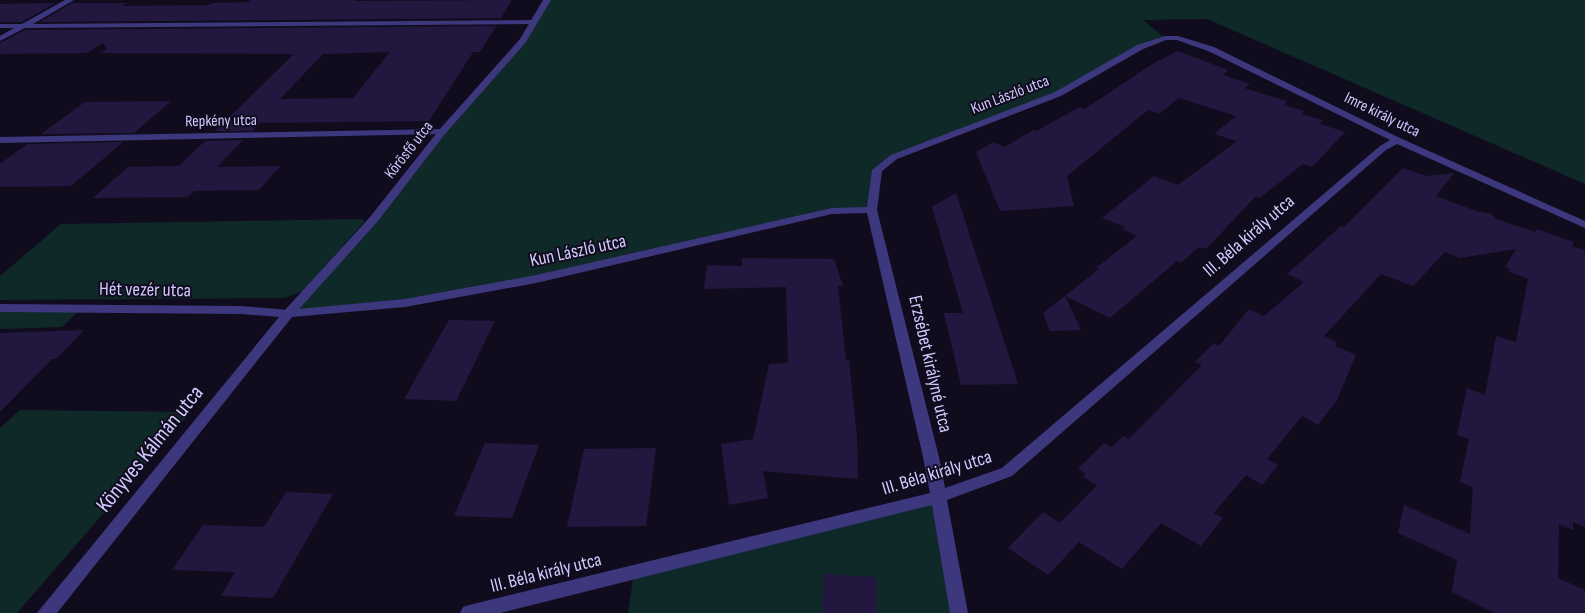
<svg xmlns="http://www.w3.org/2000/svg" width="1585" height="613" font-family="'Sofia Sans Condensed',sans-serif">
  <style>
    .green { fill: #0f2828 }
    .building { fill: #22183f; fill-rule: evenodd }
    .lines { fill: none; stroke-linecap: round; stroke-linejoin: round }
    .lane { fill: #3d377d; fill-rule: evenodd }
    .street { fill: #3d377d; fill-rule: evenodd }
    .labels { text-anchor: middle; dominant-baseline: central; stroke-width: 4; stroke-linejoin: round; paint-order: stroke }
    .far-street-label { font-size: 16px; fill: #d2c9ff; stroke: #100c1e }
    .street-label { font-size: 19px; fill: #d2c9ff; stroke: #100c1e }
    .near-street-label { font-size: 22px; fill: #d2c9ff; stroke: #100c1e }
  </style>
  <rect width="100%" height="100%" fill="#100c1e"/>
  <g class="green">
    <path d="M 547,0 L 1585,0 L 1585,184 L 1207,19 L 1143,20 L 1165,38 L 1058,94 L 915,148 L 877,170 L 872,210 L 832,211 L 650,254 L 405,303 L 288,314 L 523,40 Z"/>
    <path d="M 361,219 L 365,221 L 303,291 L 285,298 L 0,300 L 0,276 L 61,224 Z"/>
    <path d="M 83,307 L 62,327 L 0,329 L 0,308 Z"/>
    <path d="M 20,410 L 191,412 L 17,613 L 0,613 L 0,428 Z"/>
    <path d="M 938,498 L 959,613 L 628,613 L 634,572 Z"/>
  </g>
  <g class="building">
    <path d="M 251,0 L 356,0 L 354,1 L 512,0 L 501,18 L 40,22 L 72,3 L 127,3 L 122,6 L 209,5 L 212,3 L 248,2 Z"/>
    <path d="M 55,3 L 22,22 L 0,22 L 0,4 Z"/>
    <path d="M 496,26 L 480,52 L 473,52 L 429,121 L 260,123 L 252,131 L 215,131 L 294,54 L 100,53 L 107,49 L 103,43 L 87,53 L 0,54 L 0,43 L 25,30 ZM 390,52 L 353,98 L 280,99 L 323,54 Z"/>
    <path d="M 1178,51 L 1228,70 L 1223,75 L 1250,84 L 1244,88 L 1287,101 L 1284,105 L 1304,111 L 1302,114 L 1323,120 L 1320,124 L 1345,132 L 1312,167 L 1303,164 L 1260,198 L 1256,196 L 1206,249 L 1199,247 L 1181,263 L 1177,261 L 1110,318 L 1065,296 L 1099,269 L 1096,268 L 1137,236 L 1122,229 L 1125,227 L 1102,218 L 1154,176 L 1178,185 L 1237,141 L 1214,134 L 1236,116 L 1179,98 L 1159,114 L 1148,110 L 1067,176 L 1074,206 L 1000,211 L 976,152 L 993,142 L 1005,147 L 1033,130 L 1036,131 L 1080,107 L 1085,109 L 1154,63 Z"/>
    <path d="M 171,101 L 134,133 L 41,134 L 85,102 Z"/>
    <path d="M 243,140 L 217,167 L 280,166 L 259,190 L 194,191 L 188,197 L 93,198 L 128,167 L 179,166 L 205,141 Z"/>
    <path d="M 123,142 L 71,186 L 0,187 L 0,164 L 27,144 Z"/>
    <path d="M 1403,168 L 1426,176 L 1454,173 L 1436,196 L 1476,211 L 1492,214 L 1496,219 L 1535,232 L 1536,229 L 1574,242 L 1572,246 L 1585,250 L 1585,527 L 1573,522 L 1573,530 L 1559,524 L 1558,578 L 1585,590 L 1585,613 L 1495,613 L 1452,592 L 1457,560 L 1398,533 L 1404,505 L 1470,534 L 1473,487 L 1460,482 L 1469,439 L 1457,435 L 1467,388 L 1485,395 L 1496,336 L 1516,342 L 1528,279 L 1508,271 L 1510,269 L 1505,267 L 1516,249 L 1460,258 L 1445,252 L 1413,286 L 1381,274 L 1324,336 L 1337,342 L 1335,346 L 1356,355 L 1337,400 L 1318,425 L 1302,416 L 1267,459 L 1278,465 L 1262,485 L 1246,475 L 1214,513 L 1223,518 L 1201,546 L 1161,523 L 1122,569 L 1079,542 L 1048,575 L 1008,548 L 1043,512 L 1060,523 L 1097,485 L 1083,477 L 1086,474 L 1078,469 L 1104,443 L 1112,447 L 1123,436 L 1129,439 L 1202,365 L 1195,362 L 1214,343 L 1219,346 L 1249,309 L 1264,316 L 1304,282 L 1287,274 L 1341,226 L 1344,227 Z"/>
    <path d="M 956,193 L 1018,384 L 961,385 L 944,313 L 963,313 L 932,207 Z"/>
    <path d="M 742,258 L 834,259 L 843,286 L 838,286 L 846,360 L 849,360 L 857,438 L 858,479 L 763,471 L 768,498 L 729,505 L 721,444 L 753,439 L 769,364 L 788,363 L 786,287 L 704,289 L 707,265 L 742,266 Z"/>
    <path d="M 1065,296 L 1081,330 L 1050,331 L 1043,313 Z"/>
    <path d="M 449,320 L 495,321 L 456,401 L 404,399 Z"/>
    <path d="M 84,330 L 56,359 L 52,359 L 0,412 L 0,333 Z"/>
    <path d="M 485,443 L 539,445 L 512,518 L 454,516 Z"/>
    <path d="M 656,448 L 646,526 L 567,527 L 584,449 Z"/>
    <path d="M 286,492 L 333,494 L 273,598 L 221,596 L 235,572 L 172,570 L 203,525 L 264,527 Z"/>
    <path d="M 824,574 L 877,577 L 877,613 L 822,613 Z"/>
  </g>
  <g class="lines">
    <path class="lane" d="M 543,0 L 551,0 L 526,42 L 445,134 L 378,221 L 292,317 L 284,317 L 282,314 L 284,311 L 370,217 L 439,130 L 520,39 Z"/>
    <g class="street">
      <path d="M 65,0 L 74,0 L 33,24 L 534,20 L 538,22 L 534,24 L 25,28 L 0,41 L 0,36 L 14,28 L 0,28 L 0,24 L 22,24 Z"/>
      <path d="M 1165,36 L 1178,36 L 1214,47 L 1400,138 L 1585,221 L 1585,228 L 1397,144 L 1386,150 L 1012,476 L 947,500 L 968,613 L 950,613 L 932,505 L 500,613 L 460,613 L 463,607 L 469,605 L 930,493 L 923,457 L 867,213 L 832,214 L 536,283 L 405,307 L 292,317 L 57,613 L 37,613 L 279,317 L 241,314 L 0,312 L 0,304 L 241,306 L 288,310 L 405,299 L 536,275 L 832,208 L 867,207 L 872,170 L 891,155 L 1055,92 L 1137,45 ZM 1166,40 L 1177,40 L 1208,51 L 1390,140 L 1380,146 L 1002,468 L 945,488 L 939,457 L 877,210 L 882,171 L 897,159 L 1061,96 L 1143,49 Z"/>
      <path d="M 442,129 L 447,132 L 445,134 L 0,143 L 0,137 Z"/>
    </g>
  </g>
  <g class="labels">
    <g class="far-street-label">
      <text transform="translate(1010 95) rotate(-21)">Kun László utca</text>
      <text transform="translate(1382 115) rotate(26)">Imre király utca</text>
      <text transform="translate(221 121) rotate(-1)">Repkény utca</text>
      <text transform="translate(409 150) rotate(-52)">Körösfő utca</text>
    </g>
    <g class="street-label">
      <text transform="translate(1249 236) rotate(-41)">III. Béla király utca</text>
      <text transform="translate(578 251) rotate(-12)">Kun László utca</text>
      <text transform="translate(145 290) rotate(1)">Hét vezér utca</text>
      <text transform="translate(930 364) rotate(77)">Erzsébet királyné utca</text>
      <text transform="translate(937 473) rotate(-17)">III. Béla király utca</text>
      <text transform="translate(546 573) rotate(-14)">III. Béla király utca</text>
    </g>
    <g class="near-street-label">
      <text transform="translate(150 449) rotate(-51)">Könyves Kálmán utca</text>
    </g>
  </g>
</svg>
